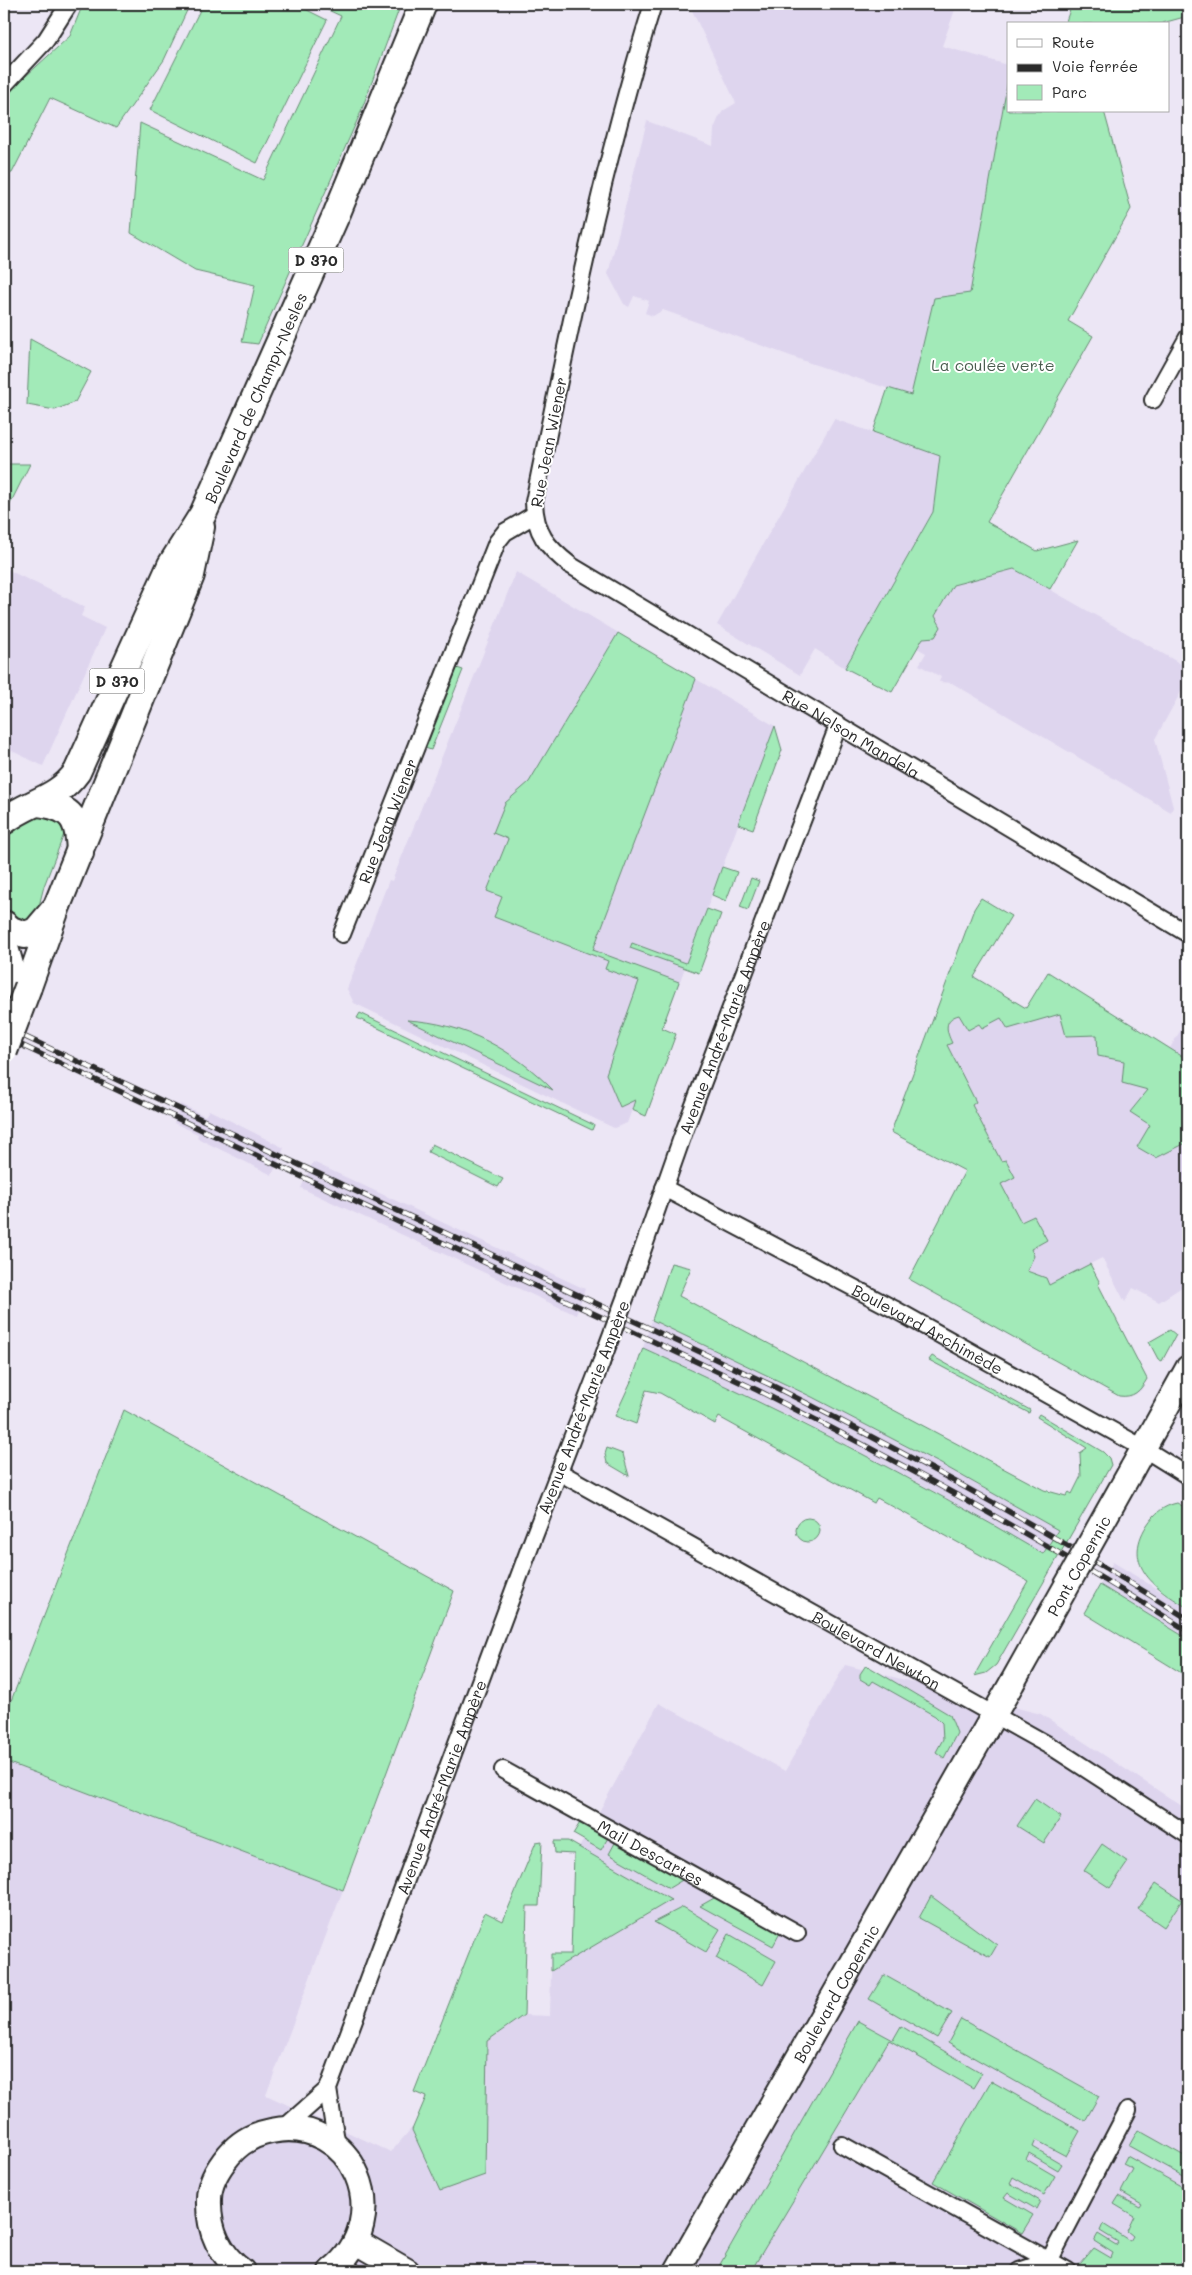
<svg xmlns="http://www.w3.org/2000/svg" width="1192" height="2275" font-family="Mali,sans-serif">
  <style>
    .built { fill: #ded5ee }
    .green { fill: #a2eab8; stroke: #668a72 }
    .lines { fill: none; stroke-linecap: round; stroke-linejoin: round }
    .street-casing { stroke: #2b2b2b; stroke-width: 20 }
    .secondary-casing { stroke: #2b2b2b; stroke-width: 28 }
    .primary-casing { stroke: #2b2b2b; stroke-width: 30 }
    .street { stroke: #fff; stroke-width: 16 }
    .secondary { stroke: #fff; stroke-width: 24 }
    .primary { stroke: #fff; stroke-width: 26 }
    .rail-casing { stroke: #2b2b2b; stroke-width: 5.5 }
    .rail { stroke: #fff; stroke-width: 4; stroke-dasharray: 11; stroke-linecap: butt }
    .street-bridge-casing { stroke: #2b2b2b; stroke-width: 20; stroke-linecap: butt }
    .secondary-bridge-casing { stroke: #2b2b2b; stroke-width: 28; stroke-linecap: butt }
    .primary-bridge-casing { stroke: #2b2b2b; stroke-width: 30; stroke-linecap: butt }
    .street-bridge { stroke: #fff; stroke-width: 16 }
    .secondary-bridge { stroke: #fff; stroke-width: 24 }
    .primary-bridge { stroke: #fff; stroke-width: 26 }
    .labels { text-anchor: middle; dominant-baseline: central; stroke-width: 4; stroke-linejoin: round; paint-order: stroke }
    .shield { fill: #fff; stroke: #6b6b6b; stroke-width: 1 }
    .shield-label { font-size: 15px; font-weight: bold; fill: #2b2b2b }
    .park-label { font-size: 16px; fill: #495b4e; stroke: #fff }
    .street-label { font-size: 16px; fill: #2b2b2b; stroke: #fff }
  </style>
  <rect width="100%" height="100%" fill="#ece6f5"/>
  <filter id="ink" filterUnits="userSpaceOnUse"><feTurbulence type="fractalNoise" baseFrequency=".02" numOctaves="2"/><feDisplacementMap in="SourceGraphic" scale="10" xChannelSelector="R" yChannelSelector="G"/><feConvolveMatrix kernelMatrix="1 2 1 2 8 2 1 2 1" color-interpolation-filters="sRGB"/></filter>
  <g filter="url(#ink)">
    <g class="built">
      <path d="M 689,4 L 957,4 L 942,46 L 1008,65 L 1008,80 L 970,293 L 911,396 L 810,363 L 663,310 L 653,316 L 645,313 L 649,301 L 634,296 L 629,307 L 624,304 L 608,274 L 647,121 L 713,146 L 714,129 L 719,117 L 723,111 L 736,103 Z"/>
      <path d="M 834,419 L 941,456 L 933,512 L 845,668 L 815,649 L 800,675 L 717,625 Z"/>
      <path d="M 4,568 L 85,607 L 81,616 L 105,628 L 43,766 L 4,747 Z"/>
      <path d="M 1014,569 L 1188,668 L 1188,679 L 1155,739 L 1173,807 L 1171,812 L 952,683 L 939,682 L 941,677 L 919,665 L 926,653 L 917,648 L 923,638 L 933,636 L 940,627 L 935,616 L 953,585 Z"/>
      <path d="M 516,572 L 775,726 L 627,1123 L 614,1128 L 354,1003 L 347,989 L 389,880 L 392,881 Z"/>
      <path d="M 954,964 L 1026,1008 L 1048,972 L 1170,1048 L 1188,1018 L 1188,1283 L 1159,1302 L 1133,1288 L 1125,1302 L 1102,1258 L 1090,1264 L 1100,1283 L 1098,1284 L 1147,1379 L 1141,1390 L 1134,1395 L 1119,1396 L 909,1279 L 965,1171 L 891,1132 Z"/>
      <path d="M 181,1104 L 205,1116 L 209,1110 L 284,1148 L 272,1175 L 197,1138 L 198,1134 L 174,1123 Z"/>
      <path d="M 313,1162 L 585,1289 L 576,1315 L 301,1188 Z"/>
      <path d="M 652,1320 L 812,1397 L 941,1464 L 1058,1529 L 1043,1554 L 928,1488 L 800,1421 L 643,1348 Z"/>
      <path d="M 1113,1562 L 1188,1608 L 1188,1639 L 1100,1585 Z"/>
      <path d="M 845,1665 L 1041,1714 L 1188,1810 L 1188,2271 L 4,2271 L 4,1761 L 343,1890 L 266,2095 L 391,2152 L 487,2041 L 524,2015 L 550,2016 L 551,1971 L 571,1959 L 574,1857 L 659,1703 L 785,1771 Z"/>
    </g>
    <g class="green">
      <path d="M 83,4 L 190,4 L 164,60 L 116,128 L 50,98 L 12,173 L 4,174 L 4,96 L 70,36 Z"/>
      <path d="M 203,4 L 295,4 L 327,20 L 257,163 L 150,110 Z"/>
      <path d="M 315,4 L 401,4 L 360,114 L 258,344 L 242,342 L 255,285 L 195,271 L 131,233 L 140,123 L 263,180 L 341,16 Z"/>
      <path d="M 1072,4 L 1188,4 L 1188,16 L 1159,24 L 1065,24 Z"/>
      <path d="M 1008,80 L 1008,111 L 1104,111 L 1131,209 L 1068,321 L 1093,336 L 987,522 L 1037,551 L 1078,540 L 1050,589 L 1014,569 L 953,585 L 935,616 L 941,627 L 935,637 L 923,638 L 892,692 L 845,668 L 933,512 L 940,456 L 873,432 L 888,388 L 911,395 L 934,298 L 970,293 Z"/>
      <path d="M 30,339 L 91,372 L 75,402 L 55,410 L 27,405 Z"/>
      <path d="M 4,464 L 30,464 L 4,516 Z"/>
      <path d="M 618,633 L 696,679 L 593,950 L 679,982 L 662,1028 L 676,1034 L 646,1116 L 632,1110 L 635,1100 L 620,1107 L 606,1074 L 639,981 L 605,969 L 608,961 L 494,917 L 502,897 L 487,891 L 508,839 L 493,833 L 505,803 L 529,782 Z"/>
      <path d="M 457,668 L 463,670 L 431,750 L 425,748 Z"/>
      <path d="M 775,726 L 782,750 L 753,829 L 738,824 Z"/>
      <path d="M 47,812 L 66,829 L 44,886 L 37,914 L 26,921 L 4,916 L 4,835 L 9,829 Z"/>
      <path d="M 722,867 L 737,872 L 726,901 L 712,895 Z"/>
      <path d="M 751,878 L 759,881 L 748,910 L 740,907 Z"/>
      <path d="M 981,898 L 1011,916 L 974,977 L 1026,1008 L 1048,972 L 1188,1060 L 1188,1142 L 1156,1158 L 1137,1147 L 1150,1125 L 1130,1112 L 1148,1090 L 1122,1083 L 1124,1061 L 1098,1056 L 1097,1035 L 1066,1036 L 1060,1014 L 1008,1029 L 1001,1018 L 982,1028 L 979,1024 L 968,1030 L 959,1015 C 943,1019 946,1031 952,1043 L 947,1045 L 976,1102 L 972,1105 L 1001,1161 L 1006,1160 L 1015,1177 L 1001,1184 L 1021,1222 L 1034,1216 L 1047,1240 L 1031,1249 L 1034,1256 L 1027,1271 L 1046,1278 L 1049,1285 L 1090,1264 L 1100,1283 L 1098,1284 L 1147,1379 C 1140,1391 1134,1398 1119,1396 L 909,1279 L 965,1171 L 891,1132 L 974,909 Z"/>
      <path d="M 707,909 L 721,914 L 699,973 L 630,948 L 632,943 L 686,963 Z"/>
      <path d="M 360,1013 L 594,1125 L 592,1130 L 357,1018 Z"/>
      <path d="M 407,1020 C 465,1023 514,1050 553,1090 Z"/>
      <path d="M 432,1144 L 503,1179 L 498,1187 L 428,1152 Z"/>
      <path d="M 671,1263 L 691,1268 L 679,1296 L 1044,1490 L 1066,1496 L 1069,1492 L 1072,1494 L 1081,1476 L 1080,1453 L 1087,1448 L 1037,1417 L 1039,1414 L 1103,1452 L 1109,1458 L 1111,1465 L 996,1665 L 986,1673 L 974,1676 L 1028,1581 L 877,1498 L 874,1503 L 719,1417 L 715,1424 L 660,1393 L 646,1390 L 636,1424 L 615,1416 L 633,1377 L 643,1348 C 781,1410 914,1478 1043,1554 L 1058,1530 L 941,1464 L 812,1397 L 652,1320 Z"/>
      <path d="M 1170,1330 L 1176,1335 L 1162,1361 L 1158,1359 L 1149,1342 Z"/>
      <path d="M 932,1356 L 1030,1410 L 1029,1413 L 929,1360 Z"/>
      <path d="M 124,1410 L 454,1591 L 343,1890 L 4,1761 L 4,1719 Z"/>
      <path d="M 607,1448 L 623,1454 L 629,1476 L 607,1463 L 605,1454 Z"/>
      <path d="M 1177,1503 L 1188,1509 L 1188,1608 C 1157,1589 1121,1566 1147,1525 C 1155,1513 1163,1506 1177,1503 Z"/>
      <circle cx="808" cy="1530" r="12"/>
      <path d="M 1100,1585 L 1188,1639 L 1188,1677 L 1084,1613 Z"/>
      <path d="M 866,1665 L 950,1715 L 957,1733 L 944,1758 L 936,1752 L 943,1739 L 942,1723 L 935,1716 L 873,1681 L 870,1685 L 860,1679 L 860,1674 Z"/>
      <path d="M 1035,1799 L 1061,1817 L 1044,1843 L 1017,1826 Z"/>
      <path d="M 581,1821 L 609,1836 L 601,1850 L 573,1834 Z"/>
      <path d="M 542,1841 L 539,1906 L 527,1906 L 524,2015 L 487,2041 L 485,2175 L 440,2191 L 412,2130 L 426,2097 L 414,2092 L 485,1912 L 503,1921 L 536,1842 Z"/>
      <path d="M 554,1841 L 568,1841 L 671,1900 L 551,1971 L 551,1954 L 571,1954 L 574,1854 L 555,1853 Z"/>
      <path d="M 616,1841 L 684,1879 L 669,1888 L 609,1854 Z"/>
      <path d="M 1102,1844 L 1128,1862 L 1110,1888 L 1084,1871 Z"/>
      <path d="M 1156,1883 L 1182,1900 L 1164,1927 L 1138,1909 Z"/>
      <path d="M 931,1896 L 997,1945 L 990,1957 L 919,1918 Z"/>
      <path d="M 716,1897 L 780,1933 L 773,1946 L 700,1906 Z"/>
      <path d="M 683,1907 L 720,1929 L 706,1952 L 654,1922 Z"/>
      <path d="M 729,1934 L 776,1961 L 763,1985 L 716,1958 Z"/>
      <path d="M 884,1975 L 952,2013 L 937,2038 L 869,1999 Z"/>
      <path d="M 961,2019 L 1099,2096 L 1085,2121 L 948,2043 Z"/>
      <path d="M 858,2021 L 893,2040 L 901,2026 L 982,2073 L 973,2088 L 889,2040 L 751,2271 L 723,2271 L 718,2268 Z"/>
      <path d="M 991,2081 L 1080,2131 L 1066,2156 L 1036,2140 L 1033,2147 L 1062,2164 L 1058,2170 L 1029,2153 L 1026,2159 L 1055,2176 L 1044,2195 L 1013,2177 L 1010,2183 L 1040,2201 L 1036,2209 L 1008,2193 L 1004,2198 L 1033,2215 L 1022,2233 L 933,2182 Z"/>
      <path d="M 1138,2130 L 1188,2158 L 1188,2179 L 1129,2146 Z"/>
      <path d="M 1127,2156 L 1188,2190 L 1188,2249 L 1176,2271 L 1091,2271 L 1079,2265 L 1094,2248 L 1111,2258 L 1113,2253 L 1094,2241 L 1098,2234 L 1116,2245 L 1118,2242 L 1100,2231 L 1103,2224 L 1130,2241 L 1133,2236 L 1127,2231 L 1134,2216 L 1114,2204 L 1119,2196 L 1140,2207 L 1142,2204 L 1121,2192 L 1133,2169 L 1123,2164 Z"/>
    </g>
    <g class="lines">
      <g class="street-casing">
        <g id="street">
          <path id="s1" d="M 653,4 C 602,167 568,335 534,502 C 535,533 547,547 570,565 L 1188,934"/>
          <path d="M 4,85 L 46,40 L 69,4"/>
          <path d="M 1153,400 L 1188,337"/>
          <path id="s2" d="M 342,934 L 497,542 L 505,532 L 534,515"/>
          <path id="s3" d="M 664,1188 L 894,1309 L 1143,1448 L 1188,1476"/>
          <path id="s4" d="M 633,1277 L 685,1129 L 838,726"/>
          <path id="s5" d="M 559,1472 L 1057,1750 L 1188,1835"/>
          <path id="s6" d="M 503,1770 L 797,1933"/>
          <path d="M 283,2129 L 328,2089"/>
          <path d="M 842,2145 L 1068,2271"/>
          <path id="s7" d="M 337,2147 L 328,2089 L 533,1539 L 601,1363"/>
          <path d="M 342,2262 L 352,2271"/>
          <path d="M 1019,2271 L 1049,2261 L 1128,2110"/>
        </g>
      </g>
      <g class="secondary-casing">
        <g id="secondary">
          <path d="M 1132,1469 L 1188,1368"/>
          <path d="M 357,2242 L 407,2271"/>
          <path d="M 242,2271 C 218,2253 208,2228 209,2199 C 209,2182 219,2167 229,2155 C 240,2142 255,2134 271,2131 C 353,2114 398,2218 331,2271"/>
          <path id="s8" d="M 677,2271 L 1012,1683"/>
        </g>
      </g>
      <g class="primary-casing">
        <g id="primary">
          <path d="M 38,803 C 73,807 79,820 80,853"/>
          <path id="s9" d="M 4,821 C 30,801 57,800 77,772 L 171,565 L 203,514 L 337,213 L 423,4"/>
          <path d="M 4,924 L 11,930 L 25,935 L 36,931 L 53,911"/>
          <path d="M 4,944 L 10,965 L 4,990"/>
          <path d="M 28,987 L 57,906 L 191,575 L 201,527"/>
        </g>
      </g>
      <use href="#street" class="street"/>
      <use href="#secondary" class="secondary"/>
      <use href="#primary" class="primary"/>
      <g class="rail-casing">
        <g id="rail">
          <path d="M 4,1027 L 771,1385 C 914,1457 1053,1533 1188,1619"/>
          <path d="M 4,1037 L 757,1390 C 904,1464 1048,1543 1188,1631"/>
        </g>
      </g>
      <use href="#rail" class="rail"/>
      <g class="street-bridge-casing">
        <path id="street-bridge" d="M 601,1363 L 633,1277"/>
      </g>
      <g class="secondary-bridge-casing">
        <g id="secondary-bridge">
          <path id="s10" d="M 1012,1683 L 1132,1469"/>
        </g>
      </g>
      <g class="primary-bridge-casing">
        <path id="primary-bridge" d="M 4,1051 L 28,987"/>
      </g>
      <use href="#street-bridge" class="street-bridge"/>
      <use href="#secondary-bridge" class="secondary-bridge"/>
      <use href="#primary-bridge" class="primary-bridge"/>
    </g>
  </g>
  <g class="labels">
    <g class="shield">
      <rect x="288.5" y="247.5" width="55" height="25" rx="4"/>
      <rect x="89.5" y="668.5" width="55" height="25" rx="4"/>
    </g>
    <g class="shield-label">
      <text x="316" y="260">D 370</text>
      <text x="117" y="681">D 370</text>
    </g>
    <g class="park-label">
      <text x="993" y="364">La coulée verte</text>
    </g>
    <g class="street-label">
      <text stroke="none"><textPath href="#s9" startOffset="504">Boulevard de Champy-Nesles</textPath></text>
      <text transform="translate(548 442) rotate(-79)">Rue Jean Wiener</text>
      <text stroke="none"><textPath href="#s1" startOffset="916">Rue Nelson Mandela</textPath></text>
      <text stroke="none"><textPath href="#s2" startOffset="122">Rue Jean Wiener</textPath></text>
      <text stroke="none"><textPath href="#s4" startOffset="266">Avenue André-Marie Ampère</textPath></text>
      <text stroke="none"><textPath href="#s3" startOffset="299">Boulevard Archimède</textPath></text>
      <text transform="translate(583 1407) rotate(-69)">Avenue André-Marie Ampère</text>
      <text stroke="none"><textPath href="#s10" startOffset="135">Pont Copernic</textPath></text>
      <text stroke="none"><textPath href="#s5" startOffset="364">Boulevard Newton</textPath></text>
      <text stroke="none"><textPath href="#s7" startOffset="381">Avenue André-Marie Ampère</textPath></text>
      <text stroke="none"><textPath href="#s6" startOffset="169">Mail Descartes</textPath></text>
      <text stroke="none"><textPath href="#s8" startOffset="320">Boulevard Copernic</textPath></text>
    </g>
  </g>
  <rect width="1192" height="2275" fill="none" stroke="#fff" stroke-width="20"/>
  <rect x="10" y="10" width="1172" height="2255" fill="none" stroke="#2b2b2b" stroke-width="2" filter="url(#ink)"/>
  <rect x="1007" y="22" width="162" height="90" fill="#ffffff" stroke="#aaaaaa"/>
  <rect x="1017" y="39" width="25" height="8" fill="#ffffff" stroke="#aaaaaa"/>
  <text x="1052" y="48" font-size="15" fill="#2b2b2b">Route</text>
  <rect x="1017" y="64" width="25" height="8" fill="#2b2b2b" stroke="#aaaaaa"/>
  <text x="1052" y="72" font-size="15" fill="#2b2b2b">Voie ferrée</text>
  <rect x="1017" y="85" width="25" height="15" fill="#a2eab8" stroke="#aaaaaa"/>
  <text x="1052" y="98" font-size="15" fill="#2b2b2b">Parc</text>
</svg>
